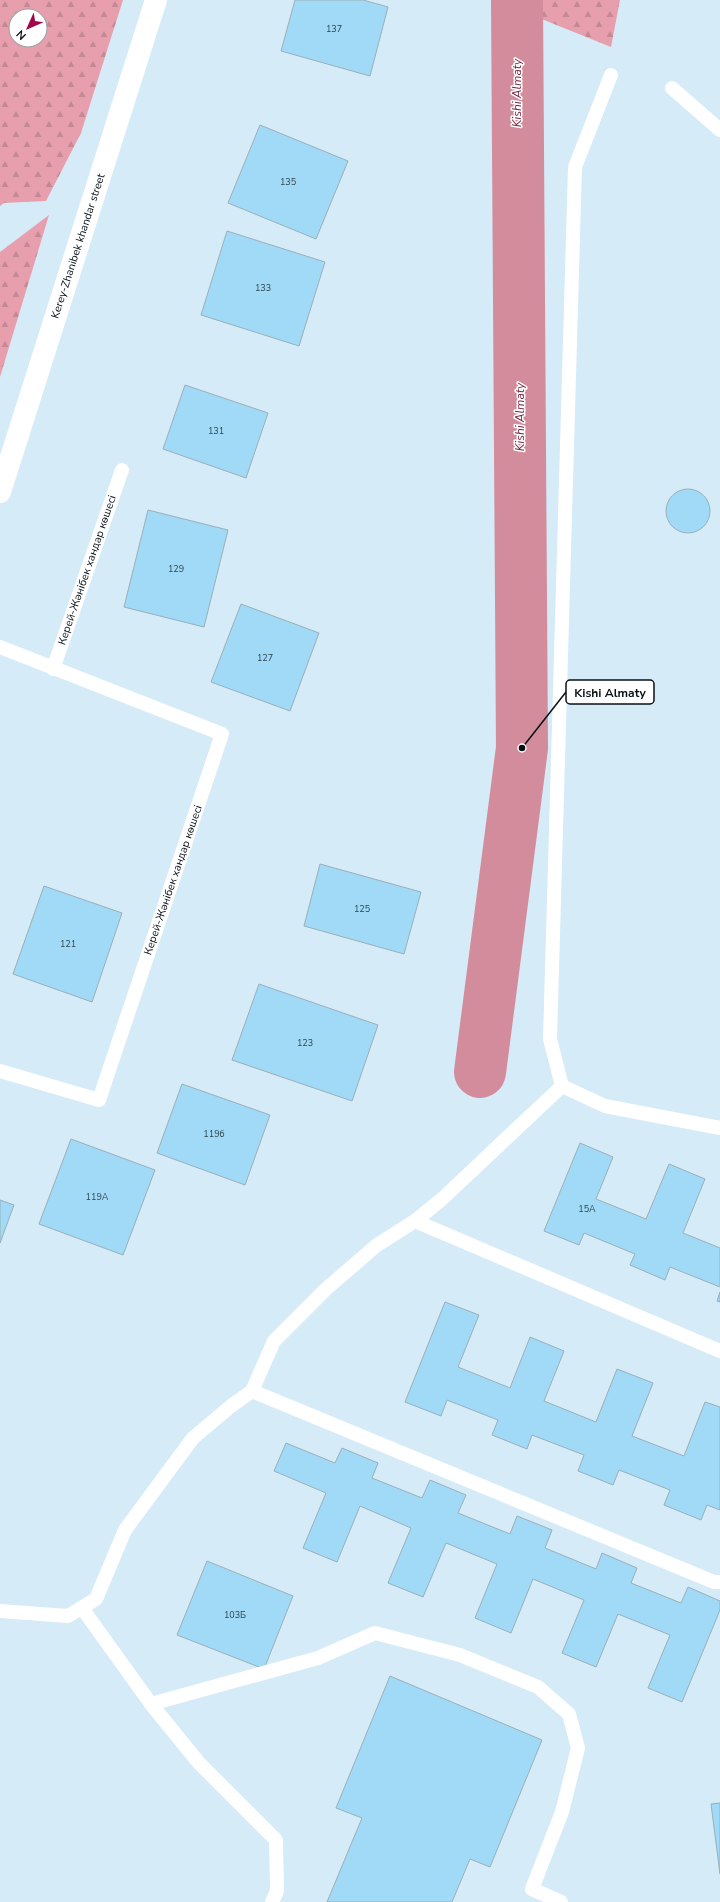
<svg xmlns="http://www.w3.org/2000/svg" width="720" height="1902" font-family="'Nunito Sans',sans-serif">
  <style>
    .forest { fill: url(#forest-firs); fill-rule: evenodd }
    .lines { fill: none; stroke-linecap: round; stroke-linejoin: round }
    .river { stroke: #d28c9c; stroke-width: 52 }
    .building { fill: #a1daf6; stroke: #9aafb9 }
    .lane { stroke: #fff; stroke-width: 14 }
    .secondary { stroke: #fff; stroke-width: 22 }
    .labels { text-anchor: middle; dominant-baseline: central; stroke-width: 3; stroke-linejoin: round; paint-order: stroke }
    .number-label { font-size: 9px; fill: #2f434d }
    .street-label { font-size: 11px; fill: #091115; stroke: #fff }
    .water-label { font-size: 12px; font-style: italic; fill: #711e39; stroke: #fff }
    .leader { fill: none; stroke: #091115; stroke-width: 1.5 }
    .callout-dot { fill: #091115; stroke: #fff; stroke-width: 1.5 }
    .callout { fill: #fff; stroke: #091115; stroke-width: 1.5 }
    .callout-label { font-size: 12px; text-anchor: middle; font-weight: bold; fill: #091115 }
  </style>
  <defs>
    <pattern id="forest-firs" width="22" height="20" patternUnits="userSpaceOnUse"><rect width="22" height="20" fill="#e79fae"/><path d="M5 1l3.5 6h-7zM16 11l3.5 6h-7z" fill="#c58895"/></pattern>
  </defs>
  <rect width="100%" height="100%" fill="#d5ebf7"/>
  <g class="forest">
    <path d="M 0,0 L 123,0 L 81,133 L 46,201 L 4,203 L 0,206 ZM 16,16 L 40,16 L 40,40 L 16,40 Z"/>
    <path d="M 494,0 L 620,0 L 611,47 Z"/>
    <path d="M 49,215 L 0,377 L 0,252 Z"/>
  </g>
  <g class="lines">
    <path class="river" d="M 480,1072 L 522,748 L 517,0"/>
  </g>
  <g class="building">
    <path d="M 295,0 L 363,0 L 388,7 L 370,76 L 281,51 Z"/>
    <path d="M 260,125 L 348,161 L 316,239 L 228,203 Z"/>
    <path d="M 227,231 L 325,262 L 299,346 L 201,315 Z"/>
    <path d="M 185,385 L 268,413 L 246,478 L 163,449 Z"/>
    <circle cx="688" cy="511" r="22"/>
    <path d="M 148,510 L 228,530 L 204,627 L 124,607 Z"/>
    <path d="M 241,604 L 319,633 L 290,711 L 211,682 Z"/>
    <path d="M 320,864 L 421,892 L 404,954 L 304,926 Z"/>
    <path d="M 44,886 L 122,913 L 92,1002 L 13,974 Z"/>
    <path d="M 259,984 L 378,1025 L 352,1101 L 232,1060 Z"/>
    <path d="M 182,1084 L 270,1115 L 245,1185 L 157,1153 Z"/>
    <path d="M 71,1139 L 155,1170 L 123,1255 L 39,1224 Z"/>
    <path d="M 580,1143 L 613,1157 L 596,1199 L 646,1219 L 669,1164 L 705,1179 L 683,1233 L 720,1248 L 720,1287 L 670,1267 L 665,1280 L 630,1265 L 635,1254 L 584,1233 L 579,1245 L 544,1231 Z"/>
    <path d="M 0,1200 L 14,1205 L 0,1243 Z"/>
    <path d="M 720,1292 L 720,1302 L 717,1301 Z"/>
    <path d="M 445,1302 L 479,1315 L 458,1367 L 510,1388 L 530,1337 L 564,1351 L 544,1401 L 596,1422 L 617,1369 L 653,1383 L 632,1436 L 684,1456 L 705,1402 L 720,1407 L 720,1510 L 707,1505 L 701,1520 L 664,1505 L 670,1490 L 619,1470 L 613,1485 L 578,1471 L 584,1455 L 532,1435 L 527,1449 L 492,1435 L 498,1420 L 447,1400 L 441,1416 L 405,1402 Z"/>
    <path d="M 286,1443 L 335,1463 L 342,1448 L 378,1463 L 372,1478 L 422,1498 L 430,1480 L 466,1495 L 458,1513 L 510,1534 L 517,1516 L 552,1530 L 545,1548 L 596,1569 L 602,1553 L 637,1568 L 631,1583 L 681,1603 L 688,1587 L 720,1601 L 720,1610 L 682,1702 L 648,1688 L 670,1635 L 618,1614 L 596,1667 L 562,1653 L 584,1600 L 533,1579 L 511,1633 L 475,1618 L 497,1564 L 446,1543 L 423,1597 L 388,1583 L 411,1528 L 360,1506 L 337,1562 L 303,1548 L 326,1493 L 274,1471 Z"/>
    <path d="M 207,1561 L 293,1596 L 264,1669 L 177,1635 Z"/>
    <path d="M 390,1676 L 542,1740 L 490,1867 L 470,1859 L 452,1902 L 327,1902 L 362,1818 L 336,1808 Z"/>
    <path d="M 720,1803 L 720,1874 L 711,1804 Z"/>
  </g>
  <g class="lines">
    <g class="lane">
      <path d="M 672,88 L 720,130"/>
      <path d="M 0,647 L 222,734 L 99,1100 L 0,1071"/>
      <path d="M 53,669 L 122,470"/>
      <path d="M 562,1086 L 605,1106 L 720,1128"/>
      <path d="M 415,1221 L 442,1199 L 562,1086 L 550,1039 L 575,167 L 611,75"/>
      <path d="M 252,1391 L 714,1582 L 720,1582"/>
      <path d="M 82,1608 L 151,1704 L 199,1763 L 276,1840 L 277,1891 L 272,1902"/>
      <path d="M 0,1611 L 68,1616 L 96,1599 L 125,1530 L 193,1438 L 231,1406 L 252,1391 L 274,1341 L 326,1289 L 377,1245 L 415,1221 L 720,1351"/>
      <path d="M 151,1704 L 318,1658 L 375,1633 L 460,1655 L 538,1687 L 569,1714 L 578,1748 L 562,1812 L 532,1889 L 561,1902"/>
    </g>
    <path class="secondary" d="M 0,492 L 156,0"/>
  </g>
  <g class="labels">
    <g class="number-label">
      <text x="334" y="29">137</text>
      <text x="288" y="182">135</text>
      <text x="263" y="288">133</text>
      <text x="216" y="431">131</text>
      <text x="176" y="569">129</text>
      <text x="265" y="658">127</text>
      <text x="362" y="909">125</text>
      <text x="68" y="944">121</text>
      <text x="305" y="1043">123</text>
      <text x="214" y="1134">119б</text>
      <text x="97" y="1197">119А</text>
      <text x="587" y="1209">15А</text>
      <text x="235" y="1615">103Б</text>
    </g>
    <g class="street-label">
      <text transform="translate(78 246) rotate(-72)">Kerey-Zhanibek khandar street</text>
      <text transform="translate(87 570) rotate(-71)">Керей-Жәнібек хандар көшесі</text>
      <text transform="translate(173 880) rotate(-71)">Керей-Жәнібек хандар көшесі</text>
    </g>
    <g class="water-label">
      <text transform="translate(517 93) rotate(-90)">Kіshі Almaty</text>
      <text transform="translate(520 417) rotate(-90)">Kіshі Almaty</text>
    </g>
  </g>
  <path class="leader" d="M522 748L566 692"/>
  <circle class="callout-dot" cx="522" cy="748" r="4"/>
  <rect class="callout" x="566" y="680" width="88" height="24" rx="4"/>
  <g class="callout-label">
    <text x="610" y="697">Kіshі Almaty</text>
  </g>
  <g transform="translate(28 28) rotate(225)"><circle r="19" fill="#ffffff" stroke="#9da0a1"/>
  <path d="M0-3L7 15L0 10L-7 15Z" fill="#a00649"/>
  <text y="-6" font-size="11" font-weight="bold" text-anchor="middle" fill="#091115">N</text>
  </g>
</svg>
